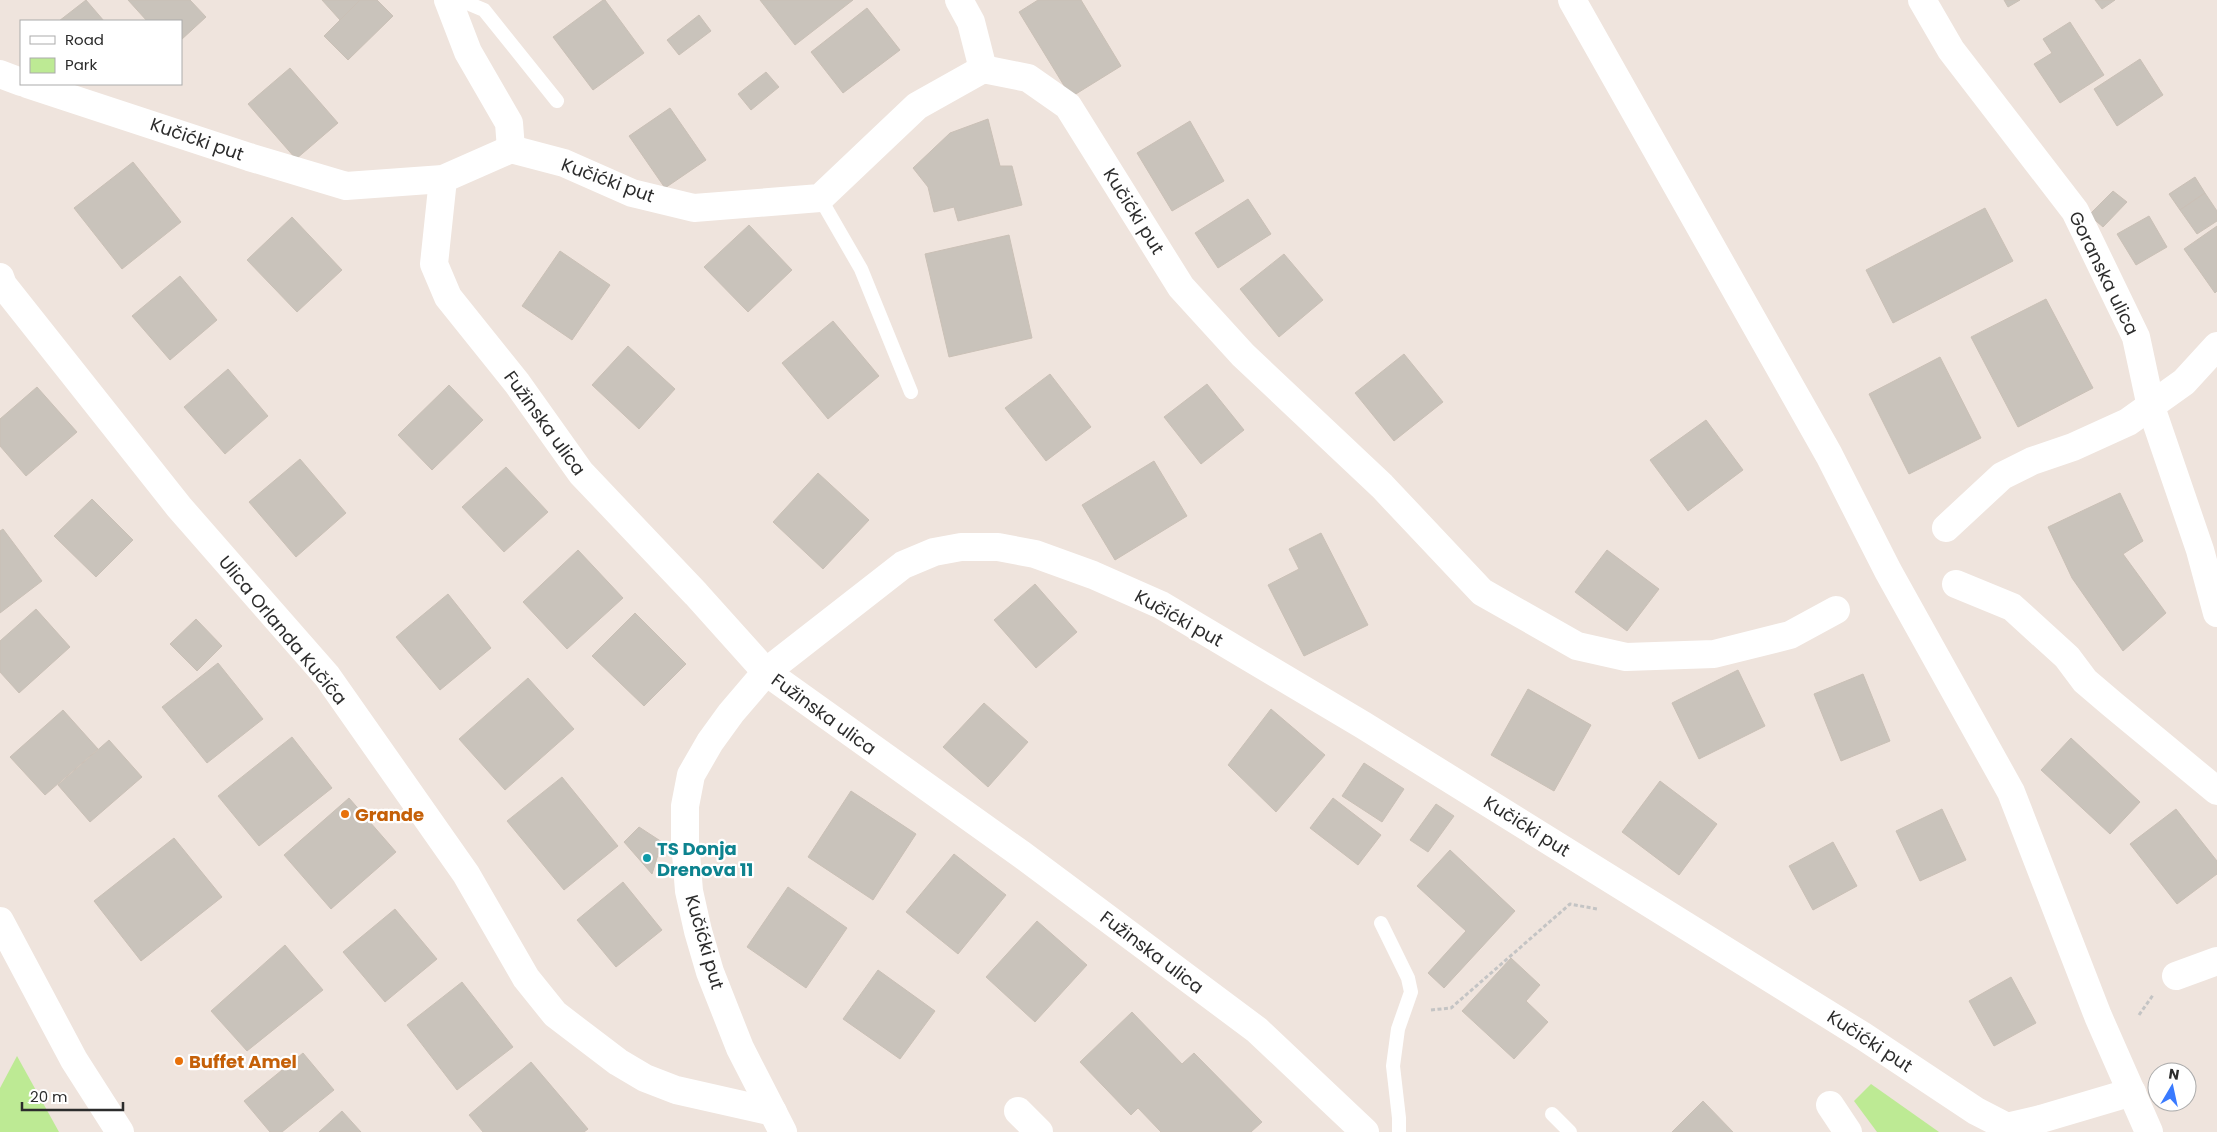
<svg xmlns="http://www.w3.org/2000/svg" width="2217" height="1132" font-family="Poppins,sans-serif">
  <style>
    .green { fill: #bdea94 }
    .building { fill: #c9c3bb; stroke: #cac0b6 }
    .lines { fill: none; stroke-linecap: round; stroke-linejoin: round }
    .path { stroke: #c4c4c4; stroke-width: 3; stroke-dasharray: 4 2.5; stroke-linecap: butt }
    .lane { stroke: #fff; stroke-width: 14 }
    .street { stroke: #fff; stroke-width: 28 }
    .secondary { stroke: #fff; stroke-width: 28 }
    .food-dot { fill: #e8710a; stroke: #fff; stroke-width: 2 }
    .culture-dot { fill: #0f9aa8; stroke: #fff; stroke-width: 2 }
    .labels { text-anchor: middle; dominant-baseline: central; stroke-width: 4.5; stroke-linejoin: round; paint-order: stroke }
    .street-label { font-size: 18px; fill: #2c2c2c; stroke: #fff }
    .food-label { font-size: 18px; font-weight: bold; fill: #c56008; stroke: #fff; text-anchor: start }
    .culture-label { font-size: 18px; font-weight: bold; fill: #0d838f; stroke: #fff; text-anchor: start }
  </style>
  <rect width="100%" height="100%" fill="#efe4dd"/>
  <g class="green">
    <path d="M 17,1056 L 59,1132 L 0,1132 L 0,1088 Z"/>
    <path d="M 1871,1084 L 1939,1132 L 1877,1132 L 1854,1101 Z"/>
  </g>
  <g class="building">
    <path d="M 86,0 L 104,21 L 59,21 Z"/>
    <path d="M 128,0 L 190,0 L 206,17 L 181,40 L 181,21 L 147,21 Z"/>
    <path d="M 322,0 L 360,0 L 340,20 Z"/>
    <path d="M 360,0 L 377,0 L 393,16 L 348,60 L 324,36 Z"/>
    <path d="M 603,0 L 605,0 L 644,53 L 593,90 L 553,37 Z"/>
    <path d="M 760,0 L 853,0 L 795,45 Z"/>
    <path d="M 1038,0 L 1081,0 L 1121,66 L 1071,97 L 1019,12 Z"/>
    <path d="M 2004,0 L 2020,0 L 2008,7 Z"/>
    <path d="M 2095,0 L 2115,0 L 2102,9 Z"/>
    <path d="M 867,8 L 900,50 L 843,93 L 811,52 Z"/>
    <path d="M 699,15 L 711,31 L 679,55 L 667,40 Z"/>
    <path d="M 2070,22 L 2104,75 L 2060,103 L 2034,64 L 2052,53 L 2043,39 Z"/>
    <path d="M 2140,59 L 2163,95 L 2117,126 L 2094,89 Z"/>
    <path d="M 290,68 L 338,123 L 296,159 L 248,104 Z"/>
    <path d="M 766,72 L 779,87 L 751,110 L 738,94 Z"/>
    <path d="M 670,108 L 706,160 L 665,188 L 629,136 Z"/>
    <path d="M 988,119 L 1000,166 L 1012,166 L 1022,205 L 958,221 L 954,207 L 934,212 L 928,187 L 913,168 L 950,133 Z"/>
    <path d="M 1190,121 L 1224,181 L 1172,211 L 1137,153 Z"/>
    <path d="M 133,162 L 181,222 L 122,269 L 74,208 Z"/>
    <path d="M 2195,177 L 2205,193 L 2180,210 L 2169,194 Z"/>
    <path d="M 2113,191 L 2127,202 L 2103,227 L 2089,215 Z"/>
    <path d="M 2205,193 L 2217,211 L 2217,221 L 2197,234 L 2180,210 Z"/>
    <path d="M 1248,199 L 1271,234 L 1218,268 L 1195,233 Z"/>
    <path d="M 1985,208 L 2013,261 L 1893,323 L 1866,270 Z"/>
    <path d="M 2149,216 L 2167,247 L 2136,265 L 2117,234 Z"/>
    <path d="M 292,217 L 342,270 L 297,312 L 247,260 Z"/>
    <path d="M 749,225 L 792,270 L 748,312 L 704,267 Z"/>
    <path d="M 2217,226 L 2217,291 L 2215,293 L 2184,249 Z"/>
    <path d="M 1009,235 L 1032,338 L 949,357 L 925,254 Z"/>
    <path d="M 560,251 L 610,285 L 572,340 L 522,306 Z"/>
    <path d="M 1284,254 L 1323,300 L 1279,337 L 1240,289 Z"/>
    <path d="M 180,276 L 217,320 L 170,360 L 132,316 Z"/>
    <path d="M 2046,299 L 2093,388 L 2018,427 L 1971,337 Z"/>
    <path d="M 833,321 L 879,376 L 828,419 L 782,363 Z"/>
    <path d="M 628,346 L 675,389 L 639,429 L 592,385 Z"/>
    <path d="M 1404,354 L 1443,402 L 1394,441 L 1355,393 Z"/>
    <path d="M 1940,357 L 1981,438 L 1909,474 L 1869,394 Z"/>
    <path d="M 228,369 L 268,416 L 225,454 L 184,407 Z"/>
    <path d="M 1050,374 L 1091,427 L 1046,461 L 1005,408 Z"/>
    <path d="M 1207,384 L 1244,430 L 1201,464 L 1164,417 Z"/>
    <path d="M 449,385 L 483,420 L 432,470 L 398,435 Z"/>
    <path d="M 37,387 L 77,432 L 26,476 L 0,446 L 0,419 Z"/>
    <path d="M 1706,420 L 1743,470 L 1688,511 L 1650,460 Z"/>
    <path d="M 300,459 L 346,513 L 296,557 L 249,502 Z"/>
    <path d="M 1154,461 L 1187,516 L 1115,560 L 1082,505 Z"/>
    <path d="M 506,467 L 548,512 L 504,552 L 462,507 Z"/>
    <path d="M 818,473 L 869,520 L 823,569 L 773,522 Z"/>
    <path d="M 2120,493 L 2143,541 L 2123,554 L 2166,613 L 2123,651 L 2072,578 L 2048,527 Z"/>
    <path d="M 92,499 L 133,540 L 96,577 L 54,536 Z"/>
    <path d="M 3,529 L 42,581 L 0,613 L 0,531 Z"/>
    <path d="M 1321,533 L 1368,625 L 1304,656 L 1268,585 L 1299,569 L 1289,549 Z"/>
    <path d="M 578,550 L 623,598 L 567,649 L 523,602 Z"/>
    <path d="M 1607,550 L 1659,589 L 1627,631 L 1575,592 Z"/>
    <path d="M 1035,584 L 1077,632 L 1036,668 L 994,620 Z"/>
    <path d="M 448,594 L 491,648 L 440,690 L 396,637 Z"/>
    <path d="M 36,609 L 70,647 L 19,693 L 0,672 L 0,641 Z"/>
    <path d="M 635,613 L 686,664 L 644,706 L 592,656 Z"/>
    <path d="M 196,619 L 222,646 L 197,671 L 170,644 Z"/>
    <path d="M 218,663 L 263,719 L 207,763 L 162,707 Z"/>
    <path d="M 1738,670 L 1765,726 L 1699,759 L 1672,703 Z"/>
    <path d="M 1863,674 L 1890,741 L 1841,761 L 1814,694 Z"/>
    <path d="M 528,678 L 574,729 L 505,790 L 459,739 Z"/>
    <path d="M 1528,689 L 1591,725 L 1554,791 L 1491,755 Z"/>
    <path d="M 984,703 L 1028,742 L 988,787 L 943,747 Z"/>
    <path d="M 1271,709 L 1325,755 L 1276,812 L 1228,765 Z"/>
    <path d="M 63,710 L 98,749 L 45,795 L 10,757 Z"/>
    <path d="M 292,737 L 332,788 L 259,846 L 218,796 Z"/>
    <path d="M 2071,738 L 2140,802 L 2110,834 L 2041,770 Z"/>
    <path d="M 109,740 L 142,777 L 90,822 L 58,785 Z"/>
    <path d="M 1364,763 L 1404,789 L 1382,822 L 1342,796 Z"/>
    <path d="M 562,777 L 618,846 L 564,890 L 507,821 Z"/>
    <path d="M 1660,781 L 1717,824 L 1679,875 L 1622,832 Z"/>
    <path d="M 851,791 L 916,834 L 873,900 L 808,857 Z"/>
    <path d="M 349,798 L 396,852 L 331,909 L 284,855 Z"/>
    <path d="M 1333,798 L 1381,835 L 1358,865 L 1310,828 Z"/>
    <path d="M 1436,804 L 1454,816 L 1428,852 L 1410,840 Z"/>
    <path d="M 1942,809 L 1966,860 L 1920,881 L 1896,831 Z"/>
    <path d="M 2176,809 L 2217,861 L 2217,874 L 2177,904 L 2130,844 Z"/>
    <path d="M 639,827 L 662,842 L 652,874 L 624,842 Z"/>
    <path d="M 174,838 L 222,897 L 141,961 L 94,901 Z"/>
    <path d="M 1833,842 L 1857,886 L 1813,910 L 1789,866 Z"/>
    <path d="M 1450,850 L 1515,911 L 1444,988 L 1428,973 L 1466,931 L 1417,886 Z"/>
    <path d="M 954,854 L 1006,895 L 958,954 L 906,912 Z"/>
    <path d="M 623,882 L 662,930 L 616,967 L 577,920 Z"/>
    <path d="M 788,887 L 847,928 L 806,988 L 747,947 Z"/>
    <path d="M 395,909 L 437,959 L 385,1002 L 343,952 Z"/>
    <path d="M 1037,921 L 1087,965 L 1035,1022 L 986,977 Z"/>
    <path d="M 285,945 L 323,990 L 247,1051 L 211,1011 Z"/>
    <path d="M 1511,958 L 1540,985 L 1526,1001 L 1548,1022 L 1514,1059 L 1462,1011 Z"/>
    <path d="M 878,970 L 935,1011 L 900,1059 L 843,1019 Z"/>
    <path d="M 2011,977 L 2036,1023 L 1994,1046 L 1969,1001 Z"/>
    <path d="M 462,982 L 513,1047 L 457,1090 L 407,1025 Z"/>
    <path d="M 1132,1012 L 1182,1064 L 1194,1053 L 1262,1122 L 1251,1132 L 1161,1132 L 1138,1108 L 1131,1115 L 1080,1062 Z"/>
    <path d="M 303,1053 L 334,1090 L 282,1132 L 270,1132 L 244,1101 Z"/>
    <path d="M 531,1062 L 588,1129 L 584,1132 L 483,1132 L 469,1115 Z"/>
    <path d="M 1703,1101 L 1733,1132 L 1672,1132 Z"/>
    <path d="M 342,1111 L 361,1132 L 319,1132 Z"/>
  </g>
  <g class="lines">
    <g class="path">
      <path d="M 1431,1010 L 1451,1008 L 1570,904 L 1597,909"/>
      <path d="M 2139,1015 L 2153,995"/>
    </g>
    <g class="lane">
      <path d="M 449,6 L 465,2 L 484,10 L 557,101"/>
      <path d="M 820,198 L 861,269 L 911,392"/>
      <path d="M 1381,923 L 1408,978 L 1411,992 L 1398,1029 L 1393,1066 L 1399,1118 L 1399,1132"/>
      <path d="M 1552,1114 L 1570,1132"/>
    </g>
    <g class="street">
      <path d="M 448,0 L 468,52 L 509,123 L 511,149"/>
      <path d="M 959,0 L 971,22 L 983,69"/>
      <path d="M 1922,0 L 1951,50 L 2075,211 L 2136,337 L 2151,407 L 2200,550 L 2217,613"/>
      <path d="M 0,74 L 21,82"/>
      <path d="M 27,84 L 249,157 L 346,186 L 443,179 L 511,149 L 564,163 L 632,193 L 694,208 L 820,198 L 917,106 L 983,69 L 1028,78 L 1068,106 L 1181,287 L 1243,355 L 1382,486 L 1482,592 L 1577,646 L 1626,657 L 1714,654 L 1790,635 L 1836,610"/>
      <path d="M 443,179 L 434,264 L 448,297 L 517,383 L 581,473 L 696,594 L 766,672 L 1021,854 L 1257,1030 L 1365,1132"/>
      <path d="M 0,277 L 3,285 L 179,507 L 327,676 L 466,874 L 526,978 L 555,1014 L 618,1062 L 645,1078 L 676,1090 L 773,1112"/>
      <path d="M 1946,528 L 2002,476 L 2032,461 L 2073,447 L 2128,422 L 2184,382 L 2217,346"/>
      <path d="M 1956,584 L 2012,607 L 2067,657 L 2085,681 L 2112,704 L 2217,791"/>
      <path d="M 2176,976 L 2217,961"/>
      <path d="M 1830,1105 L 1848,1132"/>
      <path d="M 1018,1111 L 1039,1132"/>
      <path d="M 2007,1127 L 2041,1119 L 2132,1092"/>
      <path d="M 783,1132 L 740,1048 L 710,972 L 698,931 L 689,891 L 685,841 L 685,806 L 691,775 L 710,742 L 731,713 L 766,672 L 903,565 L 934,552 L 961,547 L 998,547 L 1035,554 L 1093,575 L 1161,605 L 1363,725 L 1863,1036 L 1976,1111 L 2007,1127 L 2013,1132"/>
    </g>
    <g class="secondary">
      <path d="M 1572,0 L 1829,455 L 1888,571 L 2011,792 L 2098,1016 L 2149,1132"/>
      <path d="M 0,921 L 74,1060 L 120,1132"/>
    </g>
  </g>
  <g class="food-dot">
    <circle cx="345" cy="814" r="5"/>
    <circle cx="179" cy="1061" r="5"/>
  </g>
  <circle class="culture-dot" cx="647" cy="858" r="5"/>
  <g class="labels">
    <g class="street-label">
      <text transform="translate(197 139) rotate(19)">Kučićki put</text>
      <text transform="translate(608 180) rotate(20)">Kučićki put</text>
      <text transform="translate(1134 211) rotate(58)">Kučićki put</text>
      <text transform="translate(2104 273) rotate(64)">Goranska ulica</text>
      <text transform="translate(545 423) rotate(54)">Fužinska ulica</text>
      <text transform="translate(1179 618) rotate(29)">Kučićki put</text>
      <text transform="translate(283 630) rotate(50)">Ulica Orlanda Kučića</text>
      <text transform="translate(824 714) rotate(36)">Fužinska ulica</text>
      <text transform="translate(1527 826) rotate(32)">Kučićki put</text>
      <text transform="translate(705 942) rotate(74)">Kučićki put</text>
      <text transform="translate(1152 952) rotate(37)">Fužinska ulica</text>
      <text transform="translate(1870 1041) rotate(33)">Kučićki put</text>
    </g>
    <g class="food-label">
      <text x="355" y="814">Grande</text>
      <text x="189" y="1061">Buffet Amel</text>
    </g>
    <g class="culture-label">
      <text x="657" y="848">TS Donja<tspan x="657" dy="21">Drenova 11</tspan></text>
    </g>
  </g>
  <rect x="20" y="20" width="162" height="65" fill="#ffffff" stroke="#ababab"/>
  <rect x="30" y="36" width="25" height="8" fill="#ffffff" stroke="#ababab"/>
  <text x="65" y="45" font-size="15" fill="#2c2c2c">Road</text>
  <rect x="30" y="58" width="25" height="15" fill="#bdea94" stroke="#ababab"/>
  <text x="65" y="70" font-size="15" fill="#2c2c2c">Park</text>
  <g transform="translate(2172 1087) rotate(9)"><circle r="24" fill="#ffffff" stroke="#ababab"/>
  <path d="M0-4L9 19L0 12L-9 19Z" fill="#397aff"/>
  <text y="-8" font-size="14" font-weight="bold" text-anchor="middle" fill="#2c2c2c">N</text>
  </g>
  <path d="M22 1102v8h101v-8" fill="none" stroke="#2c2c2c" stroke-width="2.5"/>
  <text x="30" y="1102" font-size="15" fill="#2c2c2c" stroke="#ffffff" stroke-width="4" paint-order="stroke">20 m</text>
</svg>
